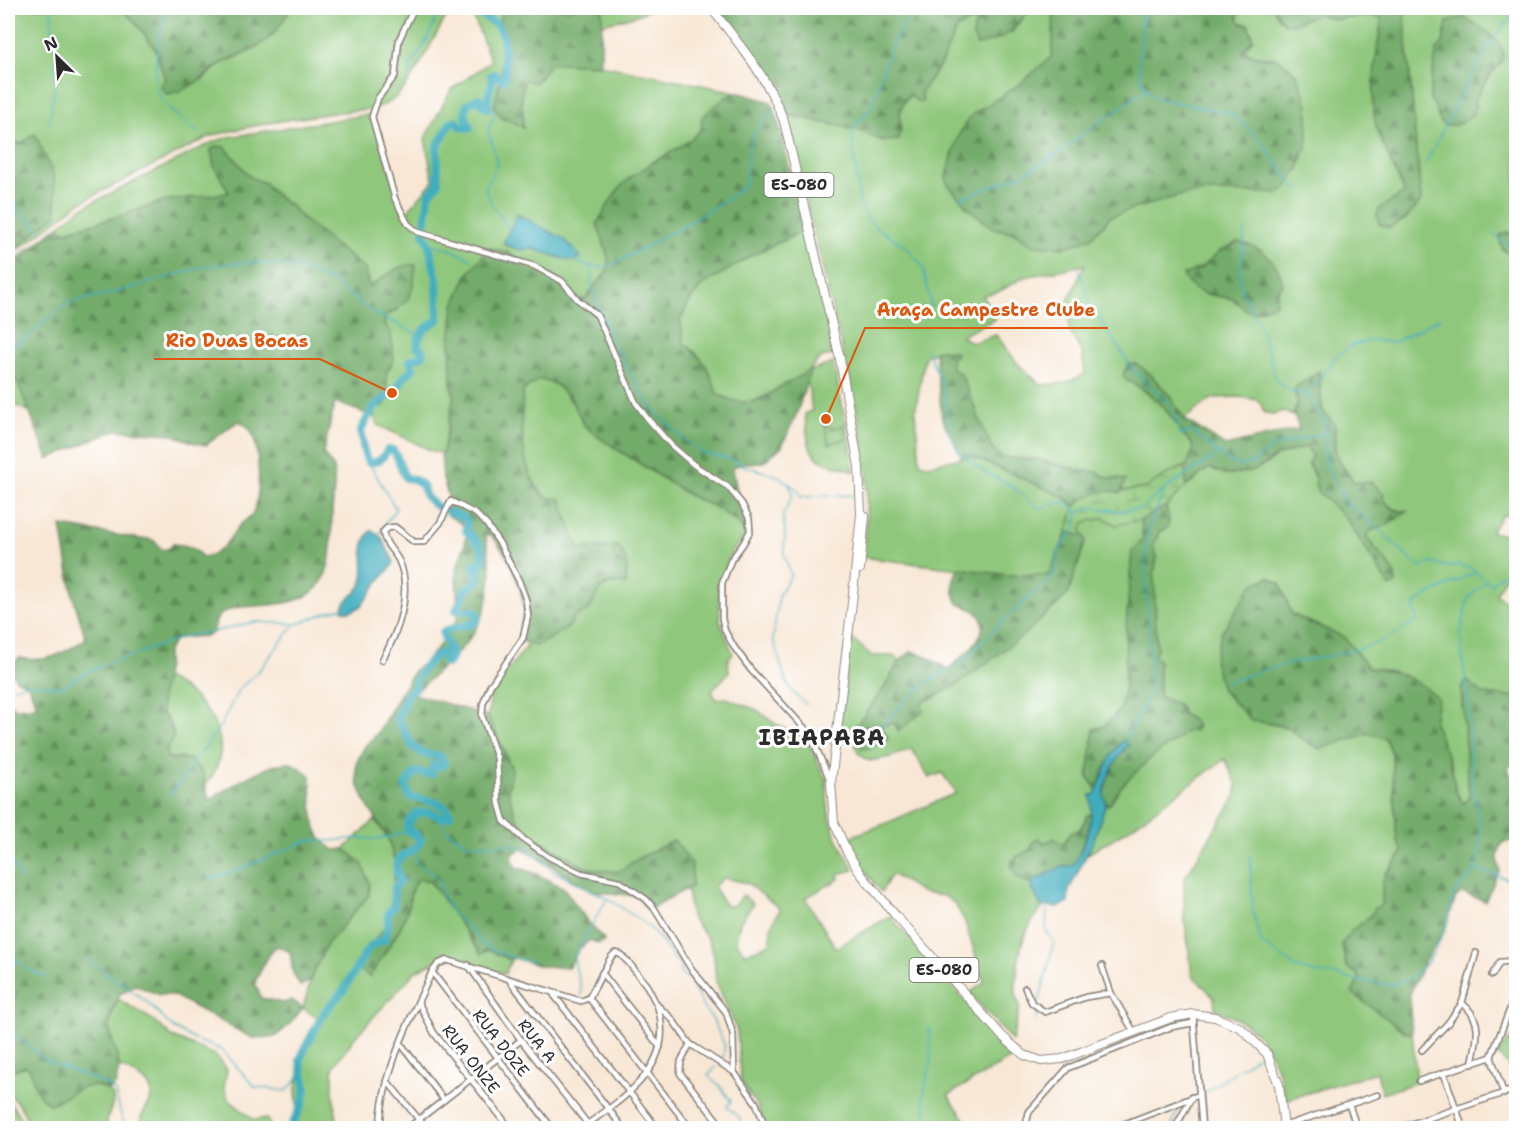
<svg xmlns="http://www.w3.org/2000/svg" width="1524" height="1136" font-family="'Shantell Sans',sans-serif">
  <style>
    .green { fill: #8fc77b; stroke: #5d7953; stroke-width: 1.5; fill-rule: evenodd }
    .forest { fill: url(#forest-firs); stroke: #4f6c4b; stroke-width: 1.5 }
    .wetland { fill: url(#wetland-marsh); stroke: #5d7953; stroke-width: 1.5 }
    .park { fill: url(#park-tufts); stroke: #5d7953; stroke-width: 1.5 }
    .water { fill: #40adbe; stroke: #366c74; stroke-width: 1.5 }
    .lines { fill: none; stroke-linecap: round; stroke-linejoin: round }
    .stream { stroke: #40adbe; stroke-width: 1.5 }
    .river { stroke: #40adbe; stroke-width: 8 }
    .minor-casing { stroke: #928980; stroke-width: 8 }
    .primary-casing { stroke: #928980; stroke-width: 10 }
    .minor { stroke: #fff; stroke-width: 4.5 }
    .primary { stroke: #fff; stroke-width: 8 }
    .labels { text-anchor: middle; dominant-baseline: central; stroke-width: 6; stroke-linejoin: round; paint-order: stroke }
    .shield { fill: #fff; stroke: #6b6b6b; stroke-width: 1.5 }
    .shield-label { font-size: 15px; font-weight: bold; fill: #2b2b2b }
    .street-label { font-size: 16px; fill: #2b2b2b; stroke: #fff }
    .district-label { font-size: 22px; font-weight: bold; letter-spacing: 1.5px; fill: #2b2b2b; stroke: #fff }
    .leader { fill: none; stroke: #df570e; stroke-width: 2 }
    .callout-dot { fill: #df570e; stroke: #fff; stroke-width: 2 }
    .callout-label { font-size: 18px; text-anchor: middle; font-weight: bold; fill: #df570e; stroke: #fff; stroke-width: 6; stroke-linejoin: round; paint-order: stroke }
  </style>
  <defs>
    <pattern id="forest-firs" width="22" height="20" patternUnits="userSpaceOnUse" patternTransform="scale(1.5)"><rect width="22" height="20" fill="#73ac6b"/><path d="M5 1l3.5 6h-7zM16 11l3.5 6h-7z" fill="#5f8c58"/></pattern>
    <pattern id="wetland-marsh" width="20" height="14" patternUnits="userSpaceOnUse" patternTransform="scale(1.5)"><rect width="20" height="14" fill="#8fc77b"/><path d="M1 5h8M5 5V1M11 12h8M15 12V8" fill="none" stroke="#75a265"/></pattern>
    <pattern id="park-tufts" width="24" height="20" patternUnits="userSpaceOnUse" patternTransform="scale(1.5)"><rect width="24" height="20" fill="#8fc77b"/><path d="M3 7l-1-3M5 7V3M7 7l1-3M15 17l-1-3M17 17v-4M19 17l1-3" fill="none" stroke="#75a265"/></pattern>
  </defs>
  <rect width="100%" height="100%" fill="#fff"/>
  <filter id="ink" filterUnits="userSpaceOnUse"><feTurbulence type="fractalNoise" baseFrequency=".0167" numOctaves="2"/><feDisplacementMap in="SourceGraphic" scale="12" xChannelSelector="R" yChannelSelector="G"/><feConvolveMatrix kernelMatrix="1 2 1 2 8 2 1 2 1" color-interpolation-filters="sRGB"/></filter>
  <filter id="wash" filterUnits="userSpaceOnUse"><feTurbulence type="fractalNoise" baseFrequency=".008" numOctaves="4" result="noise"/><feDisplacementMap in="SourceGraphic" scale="24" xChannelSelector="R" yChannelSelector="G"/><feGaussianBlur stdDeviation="1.35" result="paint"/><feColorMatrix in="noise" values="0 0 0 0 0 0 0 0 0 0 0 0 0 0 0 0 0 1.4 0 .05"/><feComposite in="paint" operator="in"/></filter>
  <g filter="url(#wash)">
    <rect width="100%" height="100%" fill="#f8e7d5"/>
    <g class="green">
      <path d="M 8,8 L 120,8 L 135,22 L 155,48 L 165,79 L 202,80 L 221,64 L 252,50 L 271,37 L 291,8 L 451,8 C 435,34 417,77 395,98 C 380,112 352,110 333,113 C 293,119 250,125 211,136 L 79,203 L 8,258 L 8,255 L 57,214 L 35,134 L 20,144 L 15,142 L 8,132 Z"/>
      <path d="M 474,8 L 498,8 L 501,15 L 499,23 L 495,23 L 489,16 L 502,39 L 503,65 L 494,106 L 502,118 L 515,122 L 523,128 C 525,112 518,95 525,80 L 540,79 L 549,64 L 560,63 L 601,65 L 737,92 L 726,97 L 692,140 L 651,163 L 597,223 C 600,234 612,260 608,269 C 604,277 591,288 586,299 L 576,299 L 489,248 L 484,255 L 451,382 L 454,395 L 443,453 L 434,452 L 378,425 L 373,415 L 374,409 L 384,405 L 389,399 L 386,384 L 385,324 L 385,316 L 398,310 L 397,269 L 369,287 L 290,205 L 278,197 L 264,183 L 250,177 L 225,147 L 216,146 L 211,150 L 214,166 L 229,193 L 163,201 L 127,214 L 62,232 L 60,227 L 8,270 L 8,265 L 82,208 L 213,142 L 229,137 L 372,114 L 404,215 L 433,181 L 425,138 L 451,90 L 491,61 L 473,16 Z"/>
      <path d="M 602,8 L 654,8 L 634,16 L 602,24 Z"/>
      <path d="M 1031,8 L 1052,8 L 1054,11 L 1052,56 L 1019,85 L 973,114 L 960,132 L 946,176 L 947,183 L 967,207 L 993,228 L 1015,233 L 1032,245 L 1103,226 L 1110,217 L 1129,210 L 1179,196 L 1203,192 L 1280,193 L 1299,168 L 1308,140 L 1307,125 L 1297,75 C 1291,69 1284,62 1277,59 C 1264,53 1256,61 1244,50 L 1253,39 L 1252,33 L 1239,22 L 1237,15 L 1242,8 L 1273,8 L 1279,19 L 1318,14 L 1335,19 L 1375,16 L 1382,19 L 1379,37 L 1373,103 L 1405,193 L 1381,208 L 1377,214 L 1380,224 L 1389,228 C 1403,222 1412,214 1421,200 L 1404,8 L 1516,8 L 1516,234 L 1513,233 L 1502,249 L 1516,260 L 1516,511 L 1501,516 L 1491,532 L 1516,537 L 1516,570 L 1504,579 L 1496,594 L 1516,610 L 1516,697 L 1483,694 L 1466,680 L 1461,688 L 1469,796 L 1467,801 L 1463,803 L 1456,792 L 1452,768 L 1434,723 L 1392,671 L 1369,668 L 1344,637 L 1292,614 L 1280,583 L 1252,585 L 1238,610 L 1251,720 L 1287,727 L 1308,743 L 1321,748 L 1368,733 L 1385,737 L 1392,754 L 1396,826 L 1397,839 L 1403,852 L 1385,874 L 1382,887 L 1382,905 C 1368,919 1353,929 1342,944 L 1346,966 L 1357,974 L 1359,979 L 1353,993 L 1405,1032 L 1412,1034 L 1417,1082 L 1382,1094 L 1377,1072 L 1285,1100 C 1277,1055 1262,1024 1215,1010 L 1214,997 L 1192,975 L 1184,914 L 1184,879 L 1235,797 L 1237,785 L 1225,759 L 1129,829 L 1088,854 L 1106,803 L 1108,805 C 1117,789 1138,769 1152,757 C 1168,744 1185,739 1192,720 L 1183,714 L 1179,705 L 1159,697 L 1159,675 L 1154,656 L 1154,574 L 1157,556 L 1153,547 L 1159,532 L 1169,520 L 1166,506 L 1186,486 L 1196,480 L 1197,475 L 1210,468 L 1218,472 L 1266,465 L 1278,455 L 1307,447 L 1312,456 L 1308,463 L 1315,478 L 1317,491 L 1346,518 L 1390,586 L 1391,568 L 1366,537 L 1370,531 L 1389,524 L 1405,511 C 1386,512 1380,488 1364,483 C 1361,482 1357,482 1354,482 C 1336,455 1333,460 1335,425 L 1322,410 L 1319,372 L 1296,387 L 1294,393 L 1298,402 L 1298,407 L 1294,411 L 1293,416 L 1282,411 L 1275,414 L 1264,413 L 1261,404 L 1257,400 L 1240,397 L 1213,398 L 1184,419 L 1164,389 L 1137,364 L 1125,379 C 1143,388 1160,401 1172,418 C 1179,428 1183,436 1192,444 L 1193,451 L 1187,465 L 1164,476 L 1146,488 L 1122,491 L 1125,480 L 1119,478 L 1108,478 L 1096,472 L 1083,471 L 1035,459 L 1023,459 L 1002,457 L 993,449 L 987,438 L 961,374 L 952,368 L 951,358 L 940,350 L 925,356 L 915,412 L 920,463 L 927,465 L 971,456 L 1064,497 L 1075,506 L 1067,532 L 1049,575 L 1008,575 L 862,557 L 866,528 L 867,473 L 858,414 L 785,114 L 857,130 L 883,141 L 901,131 C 899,110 899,97 921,92 L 940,65 L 957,28 L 971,21 L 975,24 L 973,37 L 1011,33 ZM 1444,35 L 1500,64 L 1491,74 L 1475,99 L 1477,107 L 1438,118 L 1436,106 L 1430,99 L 1431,83 L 1437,49 L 1443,43 ZM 1220,251 L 1280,286 L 1276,294 L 1275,303 L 1257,311 L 1248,311 L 1232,299 L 1205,294 L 1187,282 L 1192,271 C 1204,268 1211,260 1220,251 ZM 1085,265 L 1068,301 L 1069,330 L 1082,353 L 1085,374 L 1065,383 L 1041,385 L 1018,364 L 996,335 L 972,343 L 961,336 L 995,319 L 983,295 L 998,292 L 1024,277 Z"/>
      <path d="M 805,230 L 834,354 L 819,359 L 808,372 L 833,363 L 850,441 L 854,472 C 848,467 843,468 836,466 C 805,459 808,441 805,414 L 812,410 L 806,373 C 799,380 789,382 780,387 C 755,402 746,409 717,394 C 711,373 703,356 684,344 L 680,320 L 691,299 L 701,286 L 754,254 Z"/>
      <path d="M 8,365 L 20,388 L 29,411 L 8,403 Z"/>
      <path d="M 540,379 L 557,385 L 572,402 L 585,426 L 601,439 L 690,496 L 717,508 L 739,524 L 746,535 L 731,553 L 719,586 L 720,621 L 733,654 L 728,659 L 729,672 L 712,691 L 716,699 L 726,698 L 757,710 L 777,725 L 808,740 L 826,780 L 828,809 L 835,835 L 854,870 L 838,874 L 839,879 L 805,898 L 836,948 L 890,916 L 1006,1047 L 1018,1054 L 948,1095 L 971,1128 L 764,1128 L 758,1107 L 741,1082 L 737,1031 L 716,981 L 714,957 L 708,939 L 691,917 L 687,889 L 692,886 L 639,858 L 618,872 L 586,868 L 526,831 L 515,815 L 508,791 L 512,769 L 488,716 L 491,694 L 496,683 L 526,648 L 527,644 L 537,646 L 573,621 L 574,617 L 589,610 C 592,605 592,601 595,596 C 602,583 614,583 626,583 L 617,546 L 578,548 L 553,499 C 519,488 517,417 524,389 ZM 724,878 L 747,883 L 780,909 L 771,927 L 770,943 L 745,954 L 736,941 L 740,922 L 753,904 L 743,895 L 734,906 L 727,906 L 720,898 L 714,886 Z"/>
      <path d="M 1104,518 L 1116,525 L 1141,520 L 1143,540 L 1132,552 L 1126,629 L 1125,689 L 1120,709 L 1105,726 L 1094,729 L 1088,777 L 1097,790 L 1092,803 L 1092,815 L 1087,815 C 1080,834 1075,831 1063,844 C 1053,839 1044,843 1033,842 L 1031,849 L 1016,857 L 1023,880 L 1032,882 L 1032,888 L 1041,906 L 1044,906 C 1024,929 1020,944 1017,974 C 1015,986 1014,995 1020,1006 L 1012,1041 L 970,993 L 984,982 L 965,922 L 955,904 L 944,896 L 923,893 L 892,874 L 881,892 L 860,864 L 845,839 L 887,823 L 956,793 L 942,773 L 929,778 L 912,749 L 891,757 L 869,761 L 858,753 L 851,732 L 840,733 L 850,637 L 872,656 L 895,656 L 899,661 L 886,685 L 854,729 L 862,749 L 888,739 L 880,726 L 894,723 L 898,731 L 924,701 L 934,698 L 1020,638 L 1068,594 L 1086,540 L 1081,530 L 1085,522 Z"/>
      <path d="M 165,678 C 206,696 242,745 205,785 L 203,774 L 184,758 L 167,758 L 167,748 L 173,739 L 171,724 L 162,713 L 160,698 Z"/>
      <path d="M 375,820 L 388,838 L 395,863 L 393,894 L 386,925 L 355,967 L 370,977 C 383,954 400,934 408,909 C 412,896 408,889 419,879 L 429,881 L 489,950 L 511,960 L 505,974 L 459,958 L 443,957 L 416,971 L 356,1036 L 333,1067 L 333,1092 L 338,1128 L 316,1128 L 310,1126 L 310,1128 L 292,1128 L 298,1114 L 296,1090 L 304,1044 L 317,1018 L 303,1008 L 314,969 L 327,944 L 369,895 L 362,863 L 344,849 Z"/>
      <path d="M 118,999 L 153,1020 L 172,1037 L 215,1055 L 227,1070 L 224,1087 L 228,1099 L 254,1120 L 266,1118 L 272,1128 L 242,1128 L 230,1122 L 217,1123 L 209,1128 L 143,1128 L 141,1117 C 152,1098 159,1089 137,1076 C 131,1072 126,1069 119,1067 C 113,1036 103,1031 118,999 Z"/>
      <path d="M 1516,1033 L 1516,1074 L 1496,1053 Z"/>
      <path d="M 25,1066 L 30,1069 L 36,1089 L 49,1104 C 68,1099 86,1076 107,1089 C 111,1092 114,1096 113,1101 C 112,1111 105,1117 107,1128 L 32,1128 L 20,1106 L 8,1092 L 8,1067 L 15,1070 Z"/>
      <path d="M 8,1100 L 15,1109 L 26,1128 L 8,1128 Z"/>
    </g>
    <g class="forest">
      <path d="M 120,8 L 291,8 C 285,17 278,31 269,38 C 255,49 239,55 223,63 C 201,75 195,90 166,94 L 161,86 L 165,79 L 155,48 L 135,22 Z"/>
      <path d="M 498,8 L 602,8 L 601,65 L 560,63 L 550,64 L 535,83 L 525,80 C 518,95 524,112 523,128 C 513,119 499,120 494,106 C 499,88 508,48 498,31 C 494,24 485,21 483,13 L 487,12 L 495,22 L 499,23 L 501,15 Z"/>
      <path d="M 717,8 L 1031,8 C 1012,30 1008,40 977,45 L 973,37 L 975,24 L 971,21 L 957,28 L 940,65 L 921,92 L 923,101 L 918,103 L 910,94 C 896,105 901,124 899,140 L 883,141 L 857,130 L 785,114 L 772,85 Z"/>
      <path d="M 1052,8 L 1242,8 L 1237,15 L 1239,22 L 1248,24 L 1253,39 L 1244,50 L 1257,57 L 1275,58 L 1284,63 L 1297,75 L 1308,105 L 1308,140 L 1306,148 L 1301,157 L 1299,168 L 1287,187 L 1280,193 L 1203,192 L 1179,196 L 1129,210 L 1110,217 L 1091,238 L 1066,247 L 1032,245 L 1015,233 L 993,228 L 967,207 L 947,183 L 946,176 C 953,155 957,130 973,114 L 1019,85 L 1052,56 L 1054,11 Z"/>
      <path d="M 1273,8 L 1404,8 L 1421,201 L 1407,218 L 1389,228 L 1379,224 L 1377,215 L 1380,208 L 1405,193 C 1395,171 1383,148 1376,125 C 1369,101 1377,45 1382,19 L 1374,16 L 1335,19 L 1318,14 L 1292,24 L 1284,24 Z"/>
      <path d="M 1463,17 C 1478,27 1513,41 1500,64 C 1498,68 1493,71 1490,75 C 1485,82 1480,91 1475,99 C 1478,118 1459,127 1443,125 C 1435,115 1439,108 1430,100 L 1431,83 L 1437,49 L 1443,43 L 1447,22 Z"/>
      <path d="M 737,92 L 771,102 L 777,117 L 805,230 L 754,254 L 701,286 L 691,299 L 680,320 L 684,344 C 704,357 711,372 717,394 C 732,401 747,406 763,399 C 770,395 776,389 783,385 C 794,379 802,377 811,368 L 797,413 L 790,428 L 782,446 L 764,462 L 745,463 L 733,467 L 737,493 L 748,526 L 746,535 L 739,524 L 717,508 L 691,496 L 601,439 L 585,426 L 572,402 L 557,385 L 540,379 L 524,389 C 522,398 522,407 522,417 C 522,446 524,474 544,497 L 561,499 L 578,548 L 617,546 C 629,556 627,569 626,584 C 595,579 602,592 589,610 L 574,617 L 568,628 L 537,646 L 520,641 L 518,637 C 520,628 524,618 524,609 C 522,587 507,550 490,535 L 486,536 C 487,548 491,561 491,573 C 489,636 454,654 414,694 L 488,716 L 512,769 L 508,791 L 515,815 L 526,831 L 586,868 L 618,872 L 639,858 L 674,840 L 692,864 L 692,886 L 648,910 L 637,896 L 591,891 L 530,852 L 521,849 L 514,853 L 512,857 L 516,867 L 537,874 L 564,888 L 588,922 L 605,940 L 599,944 L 590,940 L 579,949 L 568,968 L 541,966 L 514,958 L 511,960 L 489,950 L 481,954 L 430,881 L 419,879 C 408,889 412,896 408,909 C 400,934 382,955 370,977 L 355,967 L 386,925 L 393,894 L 395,863 L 388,838 L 367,805 L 357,782 L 356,764 L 365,746 L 377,734 L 415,669 C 424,666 458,625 458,615 C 459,602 454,580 457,568 C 459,556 468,545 466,532 C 465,522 453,520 446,514 L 449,500 L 443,478 L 441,453 L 443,453 L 454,395 L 451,382 L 450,340 L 454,305 L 467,275 L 489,248 L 504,251 L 556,278 L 576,299 L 586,299 C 591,288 604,278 608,268 C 612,260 600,234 597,223 C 605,211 613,194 623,184 C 647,161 681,153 702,128 L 701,118 L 726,97 Z"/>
      <path d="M 8,132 L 15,142 L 20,144 L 35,134 L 54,176 L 57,214 L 8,255 Z"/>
      <path d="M 216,146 L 225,147 L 250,177 L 264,183 L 278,197 L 290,205 L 303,219 L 365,269 L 369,287 C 383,279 399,262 416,265 C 412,294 413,302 385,316 L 385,324 L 391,332 L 394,360 L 386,373 L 389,399 L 384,405 L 374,409 L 374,417 L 335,402 L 323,454 C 326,458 332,464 334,469 C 336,478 332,504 332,515 C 331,535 333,559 324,578 C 302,621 230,594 217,619 C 215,622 215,628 214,632 L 207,636 L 176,638 L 167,652 L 167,666 L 161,698 L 162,713 L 173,730 L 173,739 L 167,748 L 167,758 L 190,759 L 203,774 L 209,800 C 226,789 269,761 290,763 C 296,764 304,771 310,775 C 313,795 309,817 320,837 C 322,842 330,846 334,850 L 344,849 L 362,863 L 370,884 L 369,895 L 327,944 L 309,982 L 300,986 L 293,973 L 290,952 L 278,946 L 271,951 L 255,982 L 261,998 L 284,1003 L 292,1000 L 303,1008 L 288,1026 L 275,1037 L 252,1038 L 173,995 L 160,995 L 135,985 L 120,994 L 111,1014 L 109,1034 L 116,1051 L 119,1067 L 116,1084 L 109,1091 C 86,1076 70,1098 49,1104 C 36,1096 34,1083 30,1069 L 25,1066 L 15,1070 L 8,1067 L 8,1000 L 16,994 L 11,986 L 8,986 L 8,702 L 16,708 L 37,706 L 28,685 L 17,680 L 9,669 L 19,658 C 50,663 60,655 86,639 L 73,597 L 61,526 L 141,539 C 157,538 153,542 163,550 L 170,548 L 173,544 C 187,545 193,546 202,557 C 224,554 227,540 239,526 C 243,521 250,518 253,513 C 262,497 260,440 248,427 C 247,426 241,422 240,421 L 234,424 L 206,445 L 195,443 L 171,434 L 116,430 L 48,459 L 20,388 L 8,364 L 8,270 L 61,227 L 63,232 L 127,214 L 163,201 L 229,193 L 214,166 L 211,150 Z"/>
      <path d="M 1507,232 L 1516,234 L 1516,260 C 1506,253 1499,248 1500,235 Z"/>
      <path d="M 1238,242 C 1262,247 1279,261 1283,285 C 1276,288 1276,296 1276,303 C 1269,307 1258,313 1249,311 C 1242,310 1238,300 1231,298 C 1211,294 1193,296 1183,275 L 1200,269 L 1220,251 Z"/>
      <path d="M 940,350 L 955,351 L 956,355 L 951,358 L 952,368 L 961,374 L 987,438 L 993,449 L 1002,457 L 1023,459 L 1035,459 L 1083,471 L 1096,472 L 1108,478 L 1126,480 L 1120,493 C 1099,491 1093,494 1075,506 L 1064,497 L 978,459 L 971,456 L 962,458 L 942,419 L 935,351 Z"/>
      <path d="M 1128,364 L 1137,364 L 1150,374 L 1170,396 L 1184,419 L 1225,446 L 1299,429 L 1294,414 C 1296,402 1300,406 1294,393 L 1296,387 L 1319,371 L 1322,410 L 1335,425 C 1333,460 1336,455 1354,482 L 1371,482 L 1384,493 L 1383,500 C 1390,507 1397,514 1408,511 L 1389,524 L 1370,531 L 1366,537 C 1375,549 1397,569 1396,583 L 1390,587 L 1346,518 L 1317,491 L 1315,478 L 1308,462 L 1312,456 L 1307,447 L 1278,455 L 1254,471 L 1227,475 L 1210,468 C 1200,473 1195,481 1186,486 L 1185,469 L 1193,452 L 1192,444 C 1183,436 1179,428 1172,418 C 1160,401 1143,388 1125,379 L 1123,375 Z"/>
      <path d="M 1166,506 L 1169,520 L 1167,528 L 1159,532 L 1153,547 L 1157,556 L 1154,574 L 1157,649 L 1154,656 L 1159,660 L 1159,696 L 1179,705 L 1183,714 L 1192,720 L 1197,726 L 1195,731 L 1188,731 L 1152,757 L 1122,785 L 1109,805 L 1103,798 C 1106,779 1114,759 1128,746 L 1121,743 L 1103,771 L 1097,790 L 1088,777 L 1094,729 L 1105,726 L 1120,709 L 1125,689 L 1126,629 L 1132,551 L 1143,540 L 1141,520 Z"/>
      <path d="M 1067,532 L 1084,536 L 1086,540 L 1068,594 L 1020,638 L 954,687 L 924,701 L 920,705 L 923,710 L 921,713 L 899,731 L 894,723 L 881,726 L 888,738 L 872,747 L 862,749 L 854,729 L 886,685 L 899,661 L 912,651 L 926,656 L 948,669 C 960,659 994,633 979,615 C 974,609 965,606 958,604 C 952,591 951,580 959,568 L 1008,575 L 1049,575 Z"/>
      <path d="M 1269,577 L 1280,583 L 1292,615 L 1344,637 L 1369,668 C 1401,672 1414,677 1438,698 L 1434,723 L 1450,762 L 1456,792 L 1463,803 L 1467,801 L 1469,796 L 1461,688 L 1466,680 L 1483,694 L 1516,697 L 1513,764 L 1508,768 L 1516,789 L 1516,841 L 1503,842 C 1498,850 1496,861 1500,870 L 1485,901 L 1462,893 L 1456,897 L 1444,932 L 1425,960 L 1409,996 L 1412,1034 L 1405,1032 L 1352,993 L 1359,979 L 1357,974 L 1346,966 L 1342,944 L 1352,930 L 1371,916 L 1375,908 L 1382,905 L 1383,880 L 1403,852 L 1397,840 L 1396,826 L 1392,754 L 1385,738 L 1368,733 L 1321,749 L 1308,743 L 1287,727 L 1251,720 L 1222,690 L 1214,660 L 1221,633 L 1252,585 Z"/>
      <path d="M 1087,815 L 1092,815 L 1092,819 L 1077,860 L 1072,866 L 1061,867 L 1032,882 L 1027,882 L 1016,877 L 1011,863 L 1016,857 L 1031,849 L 1033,842 L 1039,838 L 1044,843 L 1054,838 L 1063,844 L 1071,832 C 1083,832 1083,825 1087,815 Z"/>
    </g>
    <path class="wetland" d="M 1187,465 L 1185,469 L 1186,486 L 1166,506 L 1141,520 L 1116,525 L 1104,518 L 1085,522 L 1081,530 L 1084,536 L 1067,532 C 1070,524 1071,510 1077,505 C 1087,494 1106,488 1120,493 L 1122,491 L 1146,488 L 1164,476 Z"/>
    <path class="park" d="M 825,425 L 829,425 L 830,429 L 844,425 L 845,439 L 829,444 Z"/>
    <g class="water">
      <path d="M 517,214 L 564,239 L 581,257 L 575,261 L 564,259 L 533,249 L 520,250 L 503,244 Z"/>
      <path d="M 372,530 L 382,538 L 394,562 C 391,570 384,574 379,581 C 369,593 362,615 343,611 C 342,599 357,595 361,585 C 369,566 355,546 372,530 Z"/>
      <path d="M 1124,740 L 1128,745 C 1117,756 1098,789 1106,803 L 1093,842 L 1069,890 L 1068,903 L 1058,907 L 1041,906 L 1032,888 L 1032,882 L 1061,867 L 1072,866 C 1084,850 1096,815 1090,795 L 1094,795 C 1105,777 1107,754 1124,740 Z"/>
    </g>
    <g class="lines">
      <g class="stream">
        <path d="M 166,8 C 161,30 149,75 160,96 C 168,110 184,121 197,132"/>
        <path d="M 914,8 L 893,43 L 870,109 L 856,124 L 852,134 L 860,204 L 866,216 L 872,223 L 878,229 L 906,246 L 923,267 L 931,306"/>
        <path d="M 1142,8 C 1147,35 1124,82 1159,99 L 1231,113 L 1255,134 L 1298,191"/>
        <path d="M 724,12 L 727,8"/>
        <path d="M 410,80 C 408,65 417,57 424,45 C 430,35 437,19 437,8"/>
        <path d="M 489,104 L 495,114 L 488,131 L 493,146 L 497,166 L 485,188 L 491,202 L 510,231"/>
        <path d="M 49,123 C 53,99 57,75 56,51 C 55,36 49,22 52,8"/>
        <path d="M 1426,162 C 1454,112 1476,54 1516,12"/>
        <path d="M 959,199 L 1019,176 L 1054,156 L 1147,88"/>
        <path d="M 8,200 L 40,230"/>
        <path d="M 1245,230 L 1240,275 L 1242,291 L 1261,329 L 1276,379 L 1282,386 L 1293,392 L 1305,394"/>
        <path d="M 1493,233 L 1516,251"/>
        <path d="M 428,243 L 450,249 L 473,260"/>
        <path d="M 574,260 L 588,266 L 600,268 L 614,264 L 680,228 L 725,200 L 745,185 L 749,146 L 754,134 L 772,112"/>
        <path d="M 591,267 L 593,291 L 613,342 L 646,400 L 659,415 L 681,437 L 704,454 L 732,459 L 745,466 L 778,476 L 798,490 L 801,497 L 857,495"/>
        <path d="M 1079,269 L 1091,306 L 1132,368 L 1170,405 L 1177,420 L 1180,435 L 1193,432 L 1226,459 L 1239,466 L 1253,463 L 1272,447 L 1327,432"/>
        <path d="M 8,349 L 26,338 L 46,320 L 71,302 L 121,291 L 206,266 L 255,262 L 302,268 L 329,280 L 370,310 L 420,336"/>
        <path d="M 1306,393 L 1316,384 L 1337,356 L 1353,345 L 1373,340 L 1393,343 L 1441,317"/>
        <path d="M 1306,394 L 1324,421 L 1327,432 L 1325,443 L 1327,463 L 1331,476 L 1342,495 L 1351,507 L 1364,516 L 1420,568 L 1432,563 L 1449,567 L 1459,564 L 1463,567 L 1470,567 L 1491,584 L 1500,576 L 1516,567"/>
        <path d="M 369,463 L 396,509 L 379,534"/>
        <path d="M 789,484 L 793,494 L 783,515 L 785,533 L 784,554 L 791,575 L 779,595 L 773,639 L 786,681 L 794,694 L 806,704"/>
        <path d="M 1165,489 L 1219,454"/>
        <path d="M 1078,512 L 1093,507 L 1117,511 L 1141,509 L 1161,492"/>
        <path d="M 1226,683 C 1249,675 1273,666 1297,662 C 1346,652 1376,651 1418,619 L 1414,610 L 1415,604 L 1434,592 L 1474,573"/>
        <path d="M 13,687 L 30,684 L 62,687 L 88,671 L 187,636 L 213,632 L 254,622 L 298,624 L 328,612 L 343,608"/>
        <path d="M 880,728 L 900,706 L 927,682 L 954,667 L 969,656 L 1003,621 L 1053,576 L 1060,549 L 1076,527 L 1077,513 C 1064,494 1058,504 1040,509 L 1010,485 L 983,471 L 958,451 L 949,430 L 944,388 L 927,350"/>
        <path d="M 1125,743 L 1152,689 L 1145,564 L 1148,530 L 1164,490"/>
        <path d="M 170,795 L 221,725 L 239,689 L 257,673 L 294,625"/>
        <path d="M 440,817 L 447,831 L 468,844 L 511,845 L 527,848 L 553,871 L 609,899 L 647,925 L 662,941 L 674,959 L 679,962 L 681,974 L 690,980 L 704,1009 L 712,1018 L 725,1046 L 723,1059"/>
        <path d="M 417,845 L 416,862 L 438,878 L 442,894 L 452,913 L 474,933 L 483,944 L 497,952 L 524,961 L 534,962"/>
        <path d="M 8,856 L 22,881"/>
        <path d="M 1250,857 L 1253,912 L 1261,943 L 1299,969 L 1317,973 L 1335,975 L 1354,980 L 1390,985 L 1407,980 L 1414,975 L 1426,964 L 1435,950 L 1446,928 L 1454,894 L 1475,869 L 1480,852 L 1479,820 L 1472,783 L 1468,700 L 1460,637 L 1468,598 L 1486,581"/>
        <path d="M 1476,870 L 1516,881"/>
        <path d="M 210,879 L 243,868 L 309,840 L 330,841 L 358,838 L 374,839 L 391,837 L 408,830"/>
        <path d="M 8,951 L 25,968 L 46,977"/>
        <path d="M 85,958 L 146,1001 L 172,1027 L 195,1040 L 222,1050 L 255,1087 L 286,1091 L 296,1081 L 302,1067"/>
        <path d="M 581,996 C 583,981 573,971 575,958 C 575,951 602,908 607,899"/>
        <path d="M 1039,1002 L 1054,942 L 1046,931 L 1047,906"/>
        <path d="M 1036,1020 L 1038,1011"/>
        <path d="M 8,1029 C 23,1040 36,1055 53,1063 C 73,1073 95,1077 114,1089 L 125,1128"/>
        <path d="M 716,1067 L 708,1076 L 719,1085 L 731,1101 L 727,1107 L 739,1117 L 743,1128"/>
        <path d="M 1202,1095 L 1260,1054"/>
        <path d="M 929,1128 L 923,1098 L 931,1061 L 929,1028"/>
        <path d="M 1171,1128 L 1179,1107"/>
      </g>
      <g class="river">
        <path d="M 440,509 L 426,497 L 423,486 L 414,479 L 406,478 C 400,469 399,457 393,450 L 387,450 C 383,459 378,464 368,462 C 362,451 363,442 361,430 L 373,408 L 397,389 L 403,378 L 413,369 L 410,360 L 423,356 L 422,350 L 417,347 C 419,331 426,328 438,320 L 437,280 L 429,245 L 424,233 L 429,194 L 438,184 L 437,147 L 451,122 L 456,121 L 461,127 L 470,128 L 465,114 L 467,104 L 479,98 L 483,106 L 488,108 L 488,96 L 492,83 L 491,75 L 494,74 L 503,80 L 505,75 L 503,37 L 496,23 L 491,22 L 481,14 L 481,8"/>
        <path d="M 290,1128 L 302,1105 L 306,1089 L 300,1060 L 307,1044 L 326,1010 L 344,990 L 365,953 L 372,945 L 385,939 L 388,924 L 388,913 L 394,906 L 394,889 L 400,880 C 387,850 411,860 421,840 L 417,835 L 408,831 L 408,823 L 416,813 L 430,812 L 440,817 L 449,816 L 450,814 C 445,801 423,800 410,797 L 405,786 L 415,772 L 432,774 L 433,765 L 442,766 L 444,763 L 440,756 L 422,753 L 413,747 L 397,718 L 408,694 L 414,689 C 416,674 430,657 444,652 L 446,653 L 445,663 L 447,664 C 460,651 443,645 443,632 C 456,624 469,628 477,621 L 477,613 L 475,611 L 456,610 L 465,591 L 479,579 L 479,574 L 473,566 L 475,564 L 481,565 C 487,548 477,542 466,531 L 467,521 L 461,516 L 447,511"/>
      </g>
    </g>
  </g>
  <g filter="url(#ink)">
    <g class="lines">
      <g class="minor-casing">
        <g id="minor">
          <path d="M 414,8 L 399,40 L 395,76 L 378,98 L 372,117 L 395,199 L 408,224 L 418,232 L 534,266 L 562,281 L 578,300 L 597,315 L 636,403 L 647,418 L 671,445 L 694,465 L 728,487 L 742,504 L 749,518 L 750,531 L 743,544 L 731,560 L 722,583 L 722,619 L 725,631 L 734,647 L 751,670 L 810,734 L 830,780"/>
          <path d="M 382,660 C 398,633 413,592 399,561 C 394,551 384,544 383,532 L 387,528 L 395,527 L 414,542 L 424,542 L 440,523 L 451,501 L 476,514 L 487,525 L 500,544 L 519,581 L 526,600 L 528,616 L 523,638 L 490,686 L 483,704 L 482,716 L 497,758 L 499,803 L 504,821 L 523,839 L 549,857 L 581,873 L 619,881 L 646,899 L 654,908 L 690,967 L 726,1012 L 733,1034 L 734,1072 L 756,1103 L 766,1128"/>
          <path d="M 468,965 L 521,1040 L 591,1128"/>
          <path d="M 1102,966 L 1111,993 L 1134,1032"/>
          <path d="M 432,972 L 552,1128"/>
          <path d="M 602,973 L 660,1047"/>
          <path d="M 1492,975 L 1500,962 L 1516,961"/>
          <path d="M 510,981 L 623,1128"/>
          <path d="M 1025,988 L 1032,1003 L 1045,1012 L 1086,997 L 1111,993"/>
          <path d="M 554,995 L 657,1128"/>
          <path d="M 589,998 L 690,1128"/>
          <path d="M 418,1002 L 434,1033 L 510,1128"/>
          <path d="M 1462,1003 C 1484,1021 1477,1039 1472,1064"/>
          <path d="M 1193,1014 L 1202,1128"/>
          <path d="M 401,1044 L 444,1100"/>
          <path d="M 690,1044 L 681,1061 L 680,1073 L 723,1128"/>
          <path d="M 1422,1050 L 1448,1023 L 1462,1003 L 1476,953"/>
          <path d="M 1444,1074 L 1463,1128"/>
          <path d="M 387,1081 L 426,1128"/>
          <path d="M 1419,1081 L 1491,1057"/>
          <path d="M 1504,1094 L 1491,1057 L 1514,999 L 1516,960"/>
          <path d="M 1349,1105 L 1357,1128"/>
          <path d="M 1284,1126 L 1378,1095"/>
          <path d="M 380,1128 C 382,1074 409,1021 432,972 L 438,964 L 447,960 L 581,1001 L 589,998 L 611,957 L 615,953 L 620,954 L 629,963 L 647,986 L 657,1005 L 672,1019 L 690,1044 L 734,1072"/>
          <path d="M 408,1128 L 521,1040"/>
          <path d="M 582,1128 C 624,1098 678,1065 657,1005"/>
          <path d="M 1025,1128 L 1029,1112 L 1068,1068 L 1171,1027 L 1193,1023"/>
          <path d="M 1114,1128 L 1199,1095"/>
          <path d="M 1175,1128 L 1192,1097"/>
          <path d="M 1399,1128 L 1516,1089"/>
          <path d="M 1515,1128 L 1516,1128"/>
        </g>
      </g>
      <g class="primary-casing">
        <g id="primary">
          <path d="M 711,8 C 740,45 767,76 784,121 L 840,359 L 859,467 L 861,514 L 853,594 L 831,783 L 834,822 L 847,852 L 861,874 L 896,916 L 1002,1036 L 1024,1055 L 1041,1061 L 1062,1059 L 1171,1018 L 1193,1014 L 1215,1017 L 1241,1028 L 1267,1054 L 1279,1085 L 1284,1128"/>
          <path d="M 860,569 L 865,516"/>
        </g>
      </g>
      <use href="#minor" class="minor"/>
      <use href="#primary" class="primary"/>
    </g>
  </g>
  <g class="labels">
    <g class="shield">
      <rect x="764.5" y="173" width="69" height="24" rx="4.5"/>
      <rect x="909.5" y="958" width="69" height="24" rx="4.5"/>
    </g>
    <g class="shield-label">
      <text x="799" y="185">ES-080</text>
      <text x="944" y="970">ES-080</text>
    </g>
    <g class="street-label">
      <text transform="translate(537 1041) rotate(52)">RUA A</text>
      <text transform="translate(501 1043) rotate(52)">RUA DOZE</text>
      <text transform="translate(471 1059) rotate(52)">RUA ONZE</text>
    </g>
    <g class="district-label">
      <text x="822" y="737">IBIAPABA</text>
    </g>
  </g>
  <path class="leader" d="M826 419L865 328H1108M392 393L320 359H154"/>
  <g class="callout-dot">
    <circle cx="826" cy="419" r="6"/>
    <circle cx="392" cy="393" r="6"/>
  </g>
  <g class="callout-label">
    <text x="986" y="316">Araça Campestre Clube</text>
    <text x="237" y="347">Rio Duas Bocas</text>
  </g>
  <rect width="1524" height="1136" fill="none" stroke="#fff" stroke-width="30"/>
  <g transform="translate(57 57) rotate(335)" stroke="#ffffff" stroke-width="4.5" paint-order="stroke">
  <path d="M0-4.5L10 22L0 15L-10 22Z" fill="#2b2b2b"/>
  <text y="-9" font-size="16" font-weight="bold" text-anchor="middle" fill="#2b2b2b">N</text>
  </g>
</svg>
